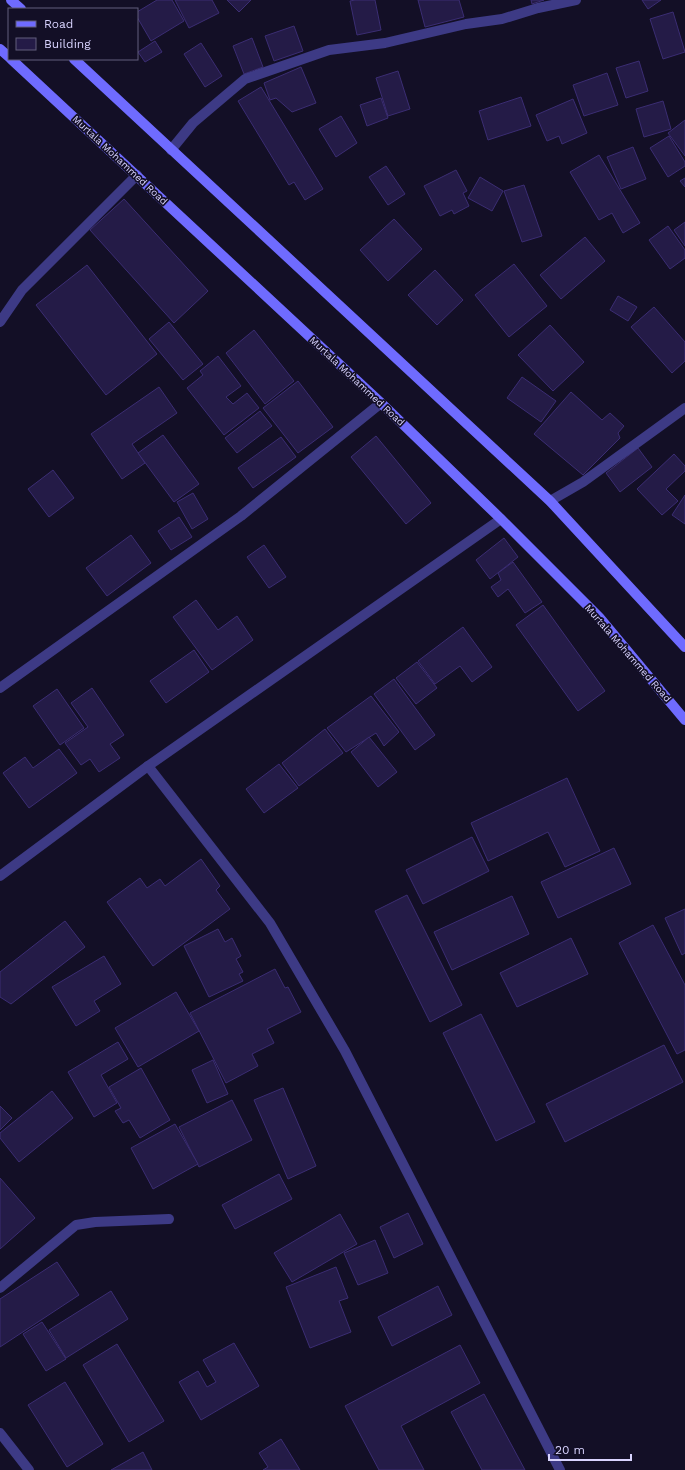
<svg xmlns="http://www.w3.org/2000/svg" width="685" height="1470" font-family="'Work Sans',sans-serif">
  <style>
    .building { fill: #241b47; stroke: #3b2d73 }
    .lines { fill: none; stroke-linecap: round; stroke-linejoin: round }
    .minor { stroke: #3d3a85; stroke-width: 10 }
    .secondary { stroke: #6f6bff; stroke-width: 10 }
    .labels { text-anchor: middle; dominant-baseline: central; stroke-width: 3.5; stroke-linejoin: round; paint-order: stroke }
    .street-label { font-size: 10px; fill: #d9d4ff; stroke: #130f26 }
  </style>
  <rect width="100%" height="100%" fill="#130f26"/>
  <g class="building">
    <path d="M 157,0 L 172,0 L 184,21 L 151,41 L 137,17 L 137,12 Z"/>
    <path d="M 175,0 L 212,0 L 219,13 L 189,28 Z"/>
    <path d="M 227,0 L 251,0 L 239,12 Z"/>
    <path d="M 355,0 L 375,0 L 381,30 L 357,35 L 350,1 Z"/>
    <path d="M 418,0 L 459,0 L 464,17 L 425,27 Z"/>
    <path d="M 531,0 L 544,0 L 532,4 Z"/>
    <path d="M 642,0 L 661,0 L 648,9 Z"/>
    <path d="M 673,12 L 685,52 L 663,59 L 650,19 Z"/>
    <path d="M 294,26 L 303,51 L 274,61 L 265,36 Z"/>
    <path d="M 252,38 L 263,67 L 244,74 L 233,46 Z"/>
    <path d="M 155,41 L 162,52 L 145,62 L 138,52 Z"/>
    <path d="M 201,43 L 222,76 L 205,87 L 184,54 Z"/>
    <path d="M 639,61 L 648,91 L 626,98 L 616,68 Z"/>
    <path d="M 301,67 L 316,103 L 292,112 L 276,98 L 270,100 L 264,83 Z"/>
    <path d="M 398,71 L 410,109 L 388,116 L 376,78 Z"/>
    <path d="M 607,73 L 618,105 L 584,116 L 573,85 Z"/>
    <path d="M 261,87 L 323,189 L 305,200 L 294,182 L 289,185 L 238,101 Z"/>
    <path d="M 521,97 L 531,126 L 488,140 L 479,111 Z"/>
    <path d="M 381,98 L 388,118 L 367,126 L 360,105 Z"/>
    <path d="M 573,99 L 587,133 L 562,144 L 559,136 L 547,141 L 536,115 Z"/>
    <path d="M 663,101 L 671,129 L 644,137 L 636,109 Z"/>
    <path d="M 341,116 L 357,143 L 336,157 L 319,129 Z"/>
    <path d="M 685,120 L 685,156 L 668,133 Z"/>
    <path d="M 669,136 L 685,162 L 685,166 L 668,177 L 650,148 Z"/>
    <path d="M 633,147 L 646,179 L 621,189 L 607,157 Z"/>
    <path d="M 599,155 L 640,223 L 623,233 L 612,213 L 599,220 L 570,172 Z"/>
    <path d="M 386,166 L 405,194 L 388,205 L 369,177 Z"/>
    <path d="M 456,170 L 467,191 L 463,193 L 469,206 L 454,214 L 452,210 L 440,216 L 424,186 Z"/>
    <path d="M 480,177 L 503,191 L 492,211 L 468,198 Z"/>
    <path d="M 685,178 L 685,187 L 680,181 Z"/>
    <path d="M 524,185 L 542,236 L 522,242 L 504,191 Z"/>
    <path d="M 124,199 L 208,291 L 174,323 L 90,230 Z"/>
    <path d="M 394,219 L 422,249 L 388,281 L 360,250 Z"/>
    <path d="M 685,222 L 685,246 L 674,230 Z"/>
    <path d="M 668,226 L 685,250 L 685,258 L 670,269 L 649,240 Z"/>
    <path d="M 585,237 L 605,261 L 561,299 L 540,275 Z"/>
    <path d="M 514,264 L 547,306 L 509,337 L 475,295 Z"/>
    <path d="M 87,265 L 157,354 L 106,395 L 36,305 Z"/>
    <path d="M 435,270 L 463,300 L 437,325 L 408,295 Z"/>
    <path d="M 618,296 L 637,307 L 628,321 L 610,310 Z"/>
    <path d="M 654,307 L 685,342 L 685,361 L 672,373 L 631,327 Z"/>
    <path d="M 169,322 L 203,364 L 183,380 L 149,339 Z"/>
    <path d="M 550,325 L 584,362 L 553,391 L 518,355 Z"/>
    <path d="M 254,330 L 294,381 L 265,404 L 226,353 Z"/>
    <path d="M 218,356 L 241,386 L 226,397 L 233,404 L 247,393 L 259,408 L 224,435 L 187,388 L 203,375 L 200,371 Z"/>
    <path d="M 522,377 L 556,401 L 541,422 L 507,398 Z"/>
    <path d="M 298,381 L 333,427 L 298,453 L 263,408 Z"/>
    <path d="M 159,387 L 177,413 L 132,444 L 145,463 L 122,479 L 91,434 Z"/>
    <path d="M 571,392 L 602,420 L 610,413 L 624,426 L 618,433 L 620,438 L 583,475 L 534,434 Z"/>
    <path d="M 260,411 L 272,426 L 237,453 L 225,438 Z"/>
    <path d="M 163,435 L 199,484 L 174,502 L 138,453 Z"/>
    <path d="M 376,436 L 431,503 L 406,524 L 351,457 Z"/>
    <path d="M 281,437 L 296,457 L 253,488 L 238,468 Z"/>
    <path d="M 638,448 L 652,467 L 620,492 L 606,473 Z"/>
    <path d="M 674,454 L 685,466 L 685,471 L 666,489 L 678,501 L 662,515 L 637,489 Z"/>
    <path d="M 53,470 L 74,498 L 49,517 L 28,489 Z"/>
    <path d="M 193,493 L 208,519 L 192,529 L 177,502 Z"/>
    <path d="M 685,495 L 685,524 L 672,515 Z"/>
    <path d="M 179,517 L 192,537 L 171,550 L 158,531 Z"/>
    <path d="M 131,535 L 151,563 L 107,596 L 86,568 Z"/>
    <path d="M 504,538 L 518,557 L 490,579 L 476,560 Z"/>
    <path d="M 264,545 L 286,577 L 269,588 L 247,557 Z"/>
    <path d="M 513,562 L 542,602 L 525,613 L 508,589 L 498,597 L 491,587 L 501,580 L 498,573 Z"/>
    <path d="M 196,600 L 218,630 L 237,616 L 253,640 L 212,670 L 173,617 Z"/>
    <path d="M 543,605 L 605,691 L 578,711 L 516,625 Z"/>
    <path d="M 463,627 L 492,667 L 472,682 L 460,666 L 435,684 L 418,661 Z"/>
    <path d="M 194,650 L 209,672 L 166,703 L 150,681 Z"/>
    <path d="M 417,662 L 437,688 L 416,704 L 396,678 Z"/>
    <path d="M 394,679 L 435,735 L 415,750 L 374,694 Z"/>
    <path d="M 92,688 L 124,735 L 110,744 L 120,758 L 99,772 L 90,759 L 81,765 L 65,743 L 88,727 L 71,703 Z"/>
    <path d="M 57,689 L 84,728 L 60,745 L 33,706 Z"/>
    <path d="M 371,696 L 399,732 L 384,746 L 376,733 L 346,752 L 327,728 Z"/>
    <path d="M 325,729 L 343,753 L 299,786 L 282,763 Z"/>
    <path d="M 369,737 L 397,772 L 378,787 L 351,752 Z"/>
    <path d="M 59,749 L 77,773 L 29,808 L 3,773 L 25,757 L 33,768 Z"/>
    <path d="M 279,764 L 298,788 L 264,813 L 246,789 Z"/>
    <path d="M 567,778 L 600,851 L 565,867 L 548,832 L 488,861 L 471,823 Z"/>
    <path d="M 472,837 L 489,871 L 423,904 L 406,870 Z"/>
    <path d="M 614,848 L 631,884 L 558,918 L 541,882 Z"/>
    <path d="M 201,859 L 220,886 L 216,890 L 230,909 L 153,966 L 107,902 L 140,878 L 147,888 L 160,879 L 165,886 Z"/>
    <path d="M 407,895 L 462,1005 L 430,1022 L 375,911 Z"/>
    <path d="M 512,896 L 529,934 L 452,970 L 434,932 Z"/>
    <path d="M 685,909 L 685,953 L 682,955 L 665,918 Z"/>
    <path d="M 65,921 L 85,947 L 11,1004 L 0,997 L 0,972 Z"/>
    <path d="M 653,925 L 685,985 L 685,1050 L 677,1054 L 619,943 Z"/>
    <path d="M 218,929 L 225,942 L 232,938 L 241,956 L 236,959 L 243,972 L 239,974 L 243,981 L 209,997 L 184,946 Z"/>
    <path d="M 571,938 L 588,974 L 517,1007 L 500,973 Z"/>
    <path d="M 104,956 L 121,984 L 94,1001 L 100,1011 L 76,1026 L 52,987 Z"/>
    <path d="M 275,969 L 285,988 L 288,987 L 301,1012 L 267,1029 L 274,1043 L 252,1054 L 258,1066 L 226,1083 L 190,1013 Z"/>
    <path d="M 176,992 L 199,1031 L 138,1067 L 115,1028 Z"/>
    <path d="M 481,1014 L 535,1122 L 496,1141 L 443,1033 Z"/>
    <path d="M 118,1042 L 128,1059 L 101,1075 L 117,1103 L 94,1117 L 68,1072 Z"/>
    <path d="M 664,1045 L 683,1082 L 565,1142 L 546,1104 Z"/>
    <path d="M 213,1060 L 228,1094 L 207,1103 L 192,1070 Z"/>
    <path d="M 141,1068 L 170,1120 L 140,1138 L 129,1120 L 123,1123 L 115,1111 L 121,1108 L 109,1087 Z"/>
    <path d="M 283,1088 L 316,1166 L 288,1179 L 254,1100 Z"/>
    <path d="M 52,1091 L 73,1118 L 19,1162 L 0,1138 L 0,1133 Z"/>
    <path d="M 232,1100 L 252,1140 L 199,1167 L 179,1127 Z"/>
    <path d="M 0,1106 L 12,1118 L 0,1130 Z"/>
    <path d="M 175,1124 L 198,1164 L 153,1189 L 131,1148 Z"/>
    <path d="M 279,1174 L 292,1199 L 235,1229 L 222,1205 Z"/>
    <path d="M 0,1178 L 35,1218 L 0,1249 Z"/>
    <path d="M 408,1213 L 423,1244 L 394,1258 L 380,1227 Z"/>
    <path d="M 340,1214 L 357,1244 L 292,1282 L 274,1253 Z"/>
    <path d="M 375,1240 L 388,1273 L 358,1285 L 344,1253 Z"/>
    <path d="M 57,1262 L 79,1295 L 0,1347 L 0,1299 Z"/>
    <path d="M 336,1267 L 348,1298 L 339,1301 L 351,1332 L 310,1348 L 286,1287 Z"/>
    <path d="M 438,1286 L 452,1315 L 392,1346 L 378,1317 Z"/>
    <path d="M 111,1291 L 128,1319 L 66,1358 L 49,1330 Z"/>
    <path d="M 42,1322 L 66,1359 L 46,1371 L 23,1334 Z"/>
    <path d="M 234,1343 L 259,1386 L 201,1420 L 179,1382 L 198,1371 L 207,1387 L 216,1382 L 203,1360 Z"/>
    <path d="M 117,1344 L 164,1421 L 129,1442 L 83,1365 Z"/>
    <path d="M 460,1345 L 480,1383 L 401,1426 L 424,1470 L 379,1470 L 345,1406 Z"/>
    <path d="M 65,1382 L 103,1444 L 67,1467 L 28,1405 Z"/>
    <path d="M 484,1394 L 525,1470 L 482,1470 L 451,1412 Z"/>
    <path d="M 281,1439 L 300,1470 L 263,1470 L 268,1467 L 259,1453 Z"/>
    <path d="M 143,1452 L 152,1470 L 111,1470 Z"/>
  </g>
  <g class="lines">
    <g class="minor">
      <path d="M 171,150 L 193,123 L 245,79 L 329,50 L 385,43 L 466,24 L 502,19 L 538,8 L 576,0"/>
      <path d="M 0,322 L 22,290 L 137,175"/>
      <path d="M 550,501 L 583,482 L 685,408"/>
      <path d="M 0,688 L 241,516 L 381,403"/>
      <path d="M 148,766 L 270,923 L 345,1051 L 560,1470"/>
      <path d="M 0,876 L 148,766 L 501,519"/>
      <path d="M 0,1288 L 76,1225 L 95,1222 L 169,1219"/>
      <path d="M 0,1433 L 29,1470"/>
    </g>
    <g class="secondary">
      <path d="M 11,0 L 21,9"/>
      <path d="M 0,49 L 9,57"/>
      <path d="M 11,59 L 381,403 L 501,519 L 599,617 L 685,720"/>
      <path d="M 74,59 L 550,501 L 685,647"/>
    </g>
  </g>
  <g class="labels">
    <g class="street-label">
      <text transform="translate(120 160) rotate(43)">Murtala Mohammed Road</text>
      <text transform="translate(357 381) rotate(43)">Murtala Mohammed Road</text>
      <text transform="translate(628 653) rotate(49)">Murtala Mohammed Road</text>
    </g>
  </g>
  <rect x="8" y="8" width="130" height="52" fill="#130f26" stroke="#625e7d"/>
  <rect x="16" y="21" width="20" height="6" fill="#6f6bff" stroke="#625e7d"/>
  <text x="44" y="28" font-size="12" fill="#d9d4ff">Road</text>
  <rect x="16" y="38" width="20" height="12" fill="#241b47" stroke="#625e7d"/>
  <text x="44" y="48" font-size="12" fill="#d9d4ff">Building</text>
  <path d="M549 1454v6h82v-6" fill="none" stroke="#d9d4ff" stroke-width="2"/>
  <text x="555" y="1454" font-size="12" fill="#d9d4ff" stroke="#130f26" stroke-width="3" paint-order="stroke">20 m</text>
</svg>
